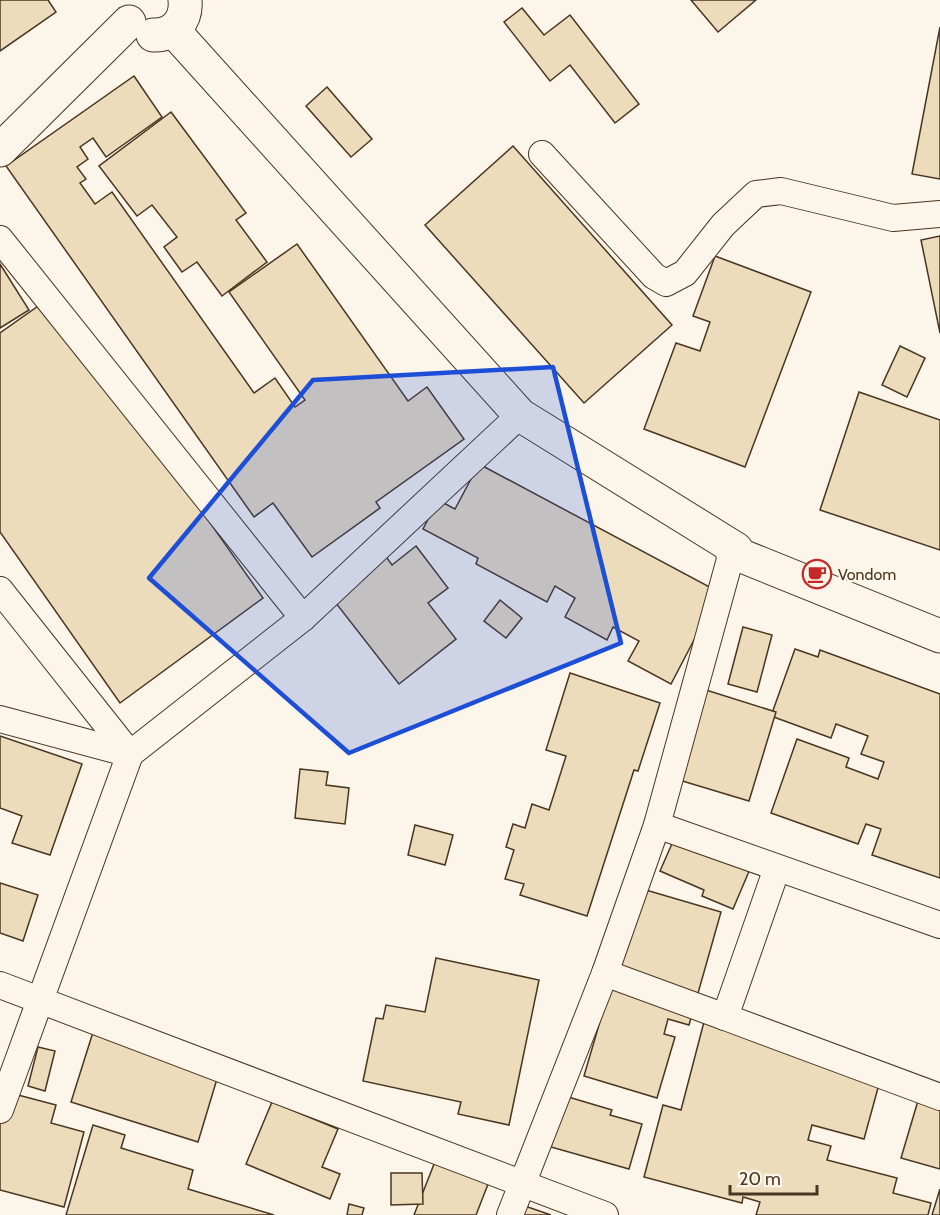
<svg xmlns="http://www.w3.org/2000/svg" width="940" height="1215" font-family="Cabin,sans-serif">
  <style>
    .building { fill: #ecdcbc; stroke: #4a3520; stroke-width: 1.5 }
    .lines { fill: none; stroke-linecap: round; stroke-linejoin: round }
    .minor-casing { stroke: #4a3520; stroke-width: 28 }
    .tertiary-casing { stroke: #4a3520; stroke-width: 35 }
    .minor { stroke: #fbf6e9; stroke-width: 26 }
    .tertiary { stroke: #fbf6e9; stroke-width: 33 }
    .marked { fill: #1d4ed8; fill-opacity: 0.2; stroke: #1d4ed8; stroke-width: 4.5; stroke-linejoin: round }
    .labels { text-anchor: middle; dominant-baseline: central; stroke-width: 4.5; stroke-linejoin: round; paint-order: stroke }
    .poi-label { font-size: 16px; fill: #4a3520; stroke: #fbf6e9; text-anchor: start }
  </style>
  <rect width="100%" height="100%" fill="#fbf6e9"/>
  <g class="building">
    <path d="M 0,0 L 48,0 L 56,12 L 0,51 Z"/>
    <path d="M 691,0 L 756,0 L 718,32 Z"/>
    <path d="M 522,8 L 544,35 L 570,15 L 639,104 L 615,123 L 570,65 L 550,81 L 504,22 Z"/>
    <path d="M 940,27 L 940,179 L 912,174 Z"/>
    <path d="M 134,76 L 162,117 L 106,157 L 93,138 L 80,147 L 88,159 L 77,167 L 86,179 L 80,183 L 95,204 L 112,192 L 254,393 L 275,378 L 295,407 L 305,400 L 229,292 L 297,244 L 408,401 L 427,387 L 464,439 L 376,502 L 380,508 L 312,557 L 273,503 L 254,517 L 6,166 Z"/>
    <path d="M 327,87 L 372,139 L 351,157 L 306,106 Z"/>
    <path d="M 171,112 L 246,213 L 236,220 L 267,262 L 222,296 L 197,262 L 182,272 L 164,247 L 177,237 L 152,205 L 137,216 L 99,166 Z"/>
    <path d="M 513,146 L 672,325 L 584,403 L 425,225 Z"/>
    <path d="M 940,236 L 940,333 L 921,240 Z"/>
    <path d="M 715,256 L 811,292 L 745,467 L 644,429 L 676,343 L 700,351 L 710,322 L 693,316 Z"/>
    <path d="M 0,264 L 29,310 L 0,328 Z"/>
    <path d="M 51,297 L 263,598 L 120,703 L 0,532 L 0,333 Z"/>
    <path d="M 900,346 L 925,358 L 907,397 L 882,385 Z"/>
    <path d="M 859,392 L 940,420 L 940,550 L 820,510 Z"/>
    <path d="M 479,464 L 719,592 L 671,684 L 628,661 L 639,641 L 613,627 L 607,640 L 565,617 L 575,598 L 555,586 L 547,602 L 476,564 L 478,558 L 423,529 L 438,500 L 455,509 Z"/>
    <path d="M 416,546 L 448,588 L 428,603 L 456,639 L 399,684 L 328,593 L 382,551 L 392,565 Z"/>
    <path d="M 500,600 L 522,618 L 506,638 L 484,621 Z"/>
    <path d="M 743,627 L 772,635 L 757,692 L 728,684 Z"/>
    <path d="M 795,649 L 818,657 L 820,650 L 940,694 L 940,878 L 872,855 L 881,829 L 866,824 L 858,844 L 771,813 L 797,739 L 849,758 L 846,767 L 878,779 L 884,762 L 861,754 L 868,736 L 836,724 L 831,738 L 771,716 Z"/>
    <path d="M 570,673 L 660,703 L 638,771 L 634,770 L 587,916 L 520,895 L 524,884 L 505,879 L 514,850 L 506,847 L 513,824 L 525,828 L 532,804 L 549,810 L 566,756 L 546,750 Z"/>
    <path d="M 706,690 L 776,712 L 749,801 L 679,780 Z"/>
    <path d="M 0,736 L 82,764 L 50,855 L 12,843 L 22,816 L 0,808 Z"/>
    <path d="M 300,769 L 328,772 L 326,785 L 349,788 L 345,824 L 295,818 Z"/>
    <path d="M 415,825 L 453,835 L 445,865 L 408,855 Z"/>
    <path d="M 678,830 L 753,862 L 733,909 L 702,896 L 704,890 L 660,871 Z"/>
    <path d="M 0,883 L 38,895 L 23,941 L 0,933 Z"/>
    <path d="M 639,888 L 721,912 L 689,1025 L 668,1019 L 664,1034 L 675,1037 L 657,1098 L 584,1076 Z"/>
    <path d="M 436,958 L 539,980 L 509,1125 L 458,1114 L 461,1102 L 363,1081 L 376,1018 L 383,1019 L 386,1005 L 425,1012 Z"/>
    <path d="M 705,1018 L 884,1066 L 864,1139 L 812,1125 L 808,1140 L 831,1146 L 827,1160 L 897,1178 L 893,1193 L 931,1203 L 928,1215 L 756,1215 L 760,1202 L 743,1197 L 742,1203 L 644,1177 L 663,1105 L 681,1110 Z"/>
    <path d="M 94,1029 L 220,1069 L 198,1142 L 71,1102 Z"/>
    <path d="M 38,1047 L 55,1051 L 45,1091 L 28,1086 Z"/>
    <path d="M 3,1091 L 56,1105 L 51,1123 L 84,1132 L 64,1207 L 0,1190 L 0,1101 Z"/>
    <path d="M 920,1094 L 940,1100 L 940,1169 L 901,1158 Z"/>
    <path d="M 565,1096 L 612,1110 L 610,1115 L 642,1124 L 629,1169 L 551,1147 Z"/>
    <path d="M 272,1102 L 338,1129 L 322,1167 L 340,1174 L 330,1199 L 246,1164 Z"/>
    <path d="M 93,1125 L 125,1135 L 121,1148 L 193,1170 L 188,1189 L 274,1215 L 66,1215 Z"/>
    <path d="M 438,1154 L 492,1174 L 476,1215 L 414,1215 Z"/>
    <path d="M 391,1173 L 422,1173 L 423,1204 L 391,1205 Z"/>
    <path d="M 940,1189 L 940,1215 L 932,1215 Z"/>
    <path d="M 349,1204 L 364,1208 L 362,1215 L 347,1215 Z"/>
    <path d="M 519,1204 L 551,1215 L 515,1215 Z"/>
  </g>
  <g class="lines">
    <g class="minor-casing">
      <g id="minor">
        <path d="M 542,154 L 654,276 L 666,283 L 685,273 L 723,225 L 756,194 L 781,191 L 893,218 L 940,214"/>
        <path d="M 0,239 L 303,618"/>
        <path d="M 0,590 L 130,754 L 303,618 L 520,415"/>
        <path d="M 0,719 L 130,754 L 0,1110"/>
        <path d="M 657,825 L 940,925"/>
        <path d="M 605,973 L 725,1017 L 777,868"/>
        <path d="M 0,985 L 605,1215"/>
        <path d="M 725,1017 L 940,1097"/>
        <path d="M 510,1215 L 605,973 L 657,825 L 732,552"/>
      </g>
    </g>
    <g class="tertiary-casing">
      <g id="tertiary">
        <path d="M 173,30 L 520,415 L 736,549 L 732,552 L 940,636"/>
        <path d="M 153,35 C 174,36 187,20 185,0"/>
        <path d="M 0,150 L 129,22"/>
      </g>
    </g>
    <use href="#minor" class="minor"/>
    <use href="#tertiary" class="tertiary"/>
  </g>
  <path class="marked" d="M 553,367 L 621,643 L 349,753 L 149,578 L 313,380 Z"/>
  <defs>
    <g id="cafe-ring" transform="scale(1.5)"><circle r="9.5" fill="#fbf6e9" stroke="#c62828" stroke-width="1.5"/><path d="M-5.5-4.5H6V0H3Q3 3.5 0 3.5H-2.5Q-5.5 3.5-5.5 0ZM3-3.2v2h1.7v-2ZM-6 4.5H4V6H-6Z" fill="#c62828"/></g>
  </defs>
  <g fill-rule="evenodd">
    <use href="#cafe-ring" x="817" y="574"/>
  </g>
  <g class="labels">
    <g class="poi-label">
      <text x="838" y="574">Vondom</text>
    </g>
  </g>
  <path d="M730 1185v9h87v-9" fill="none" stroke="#4a3520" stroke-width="3"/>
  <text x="739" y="1185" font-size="18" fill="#4a3520" stroke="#fbf6e9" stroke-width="4.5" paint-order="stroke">20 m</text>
</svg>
